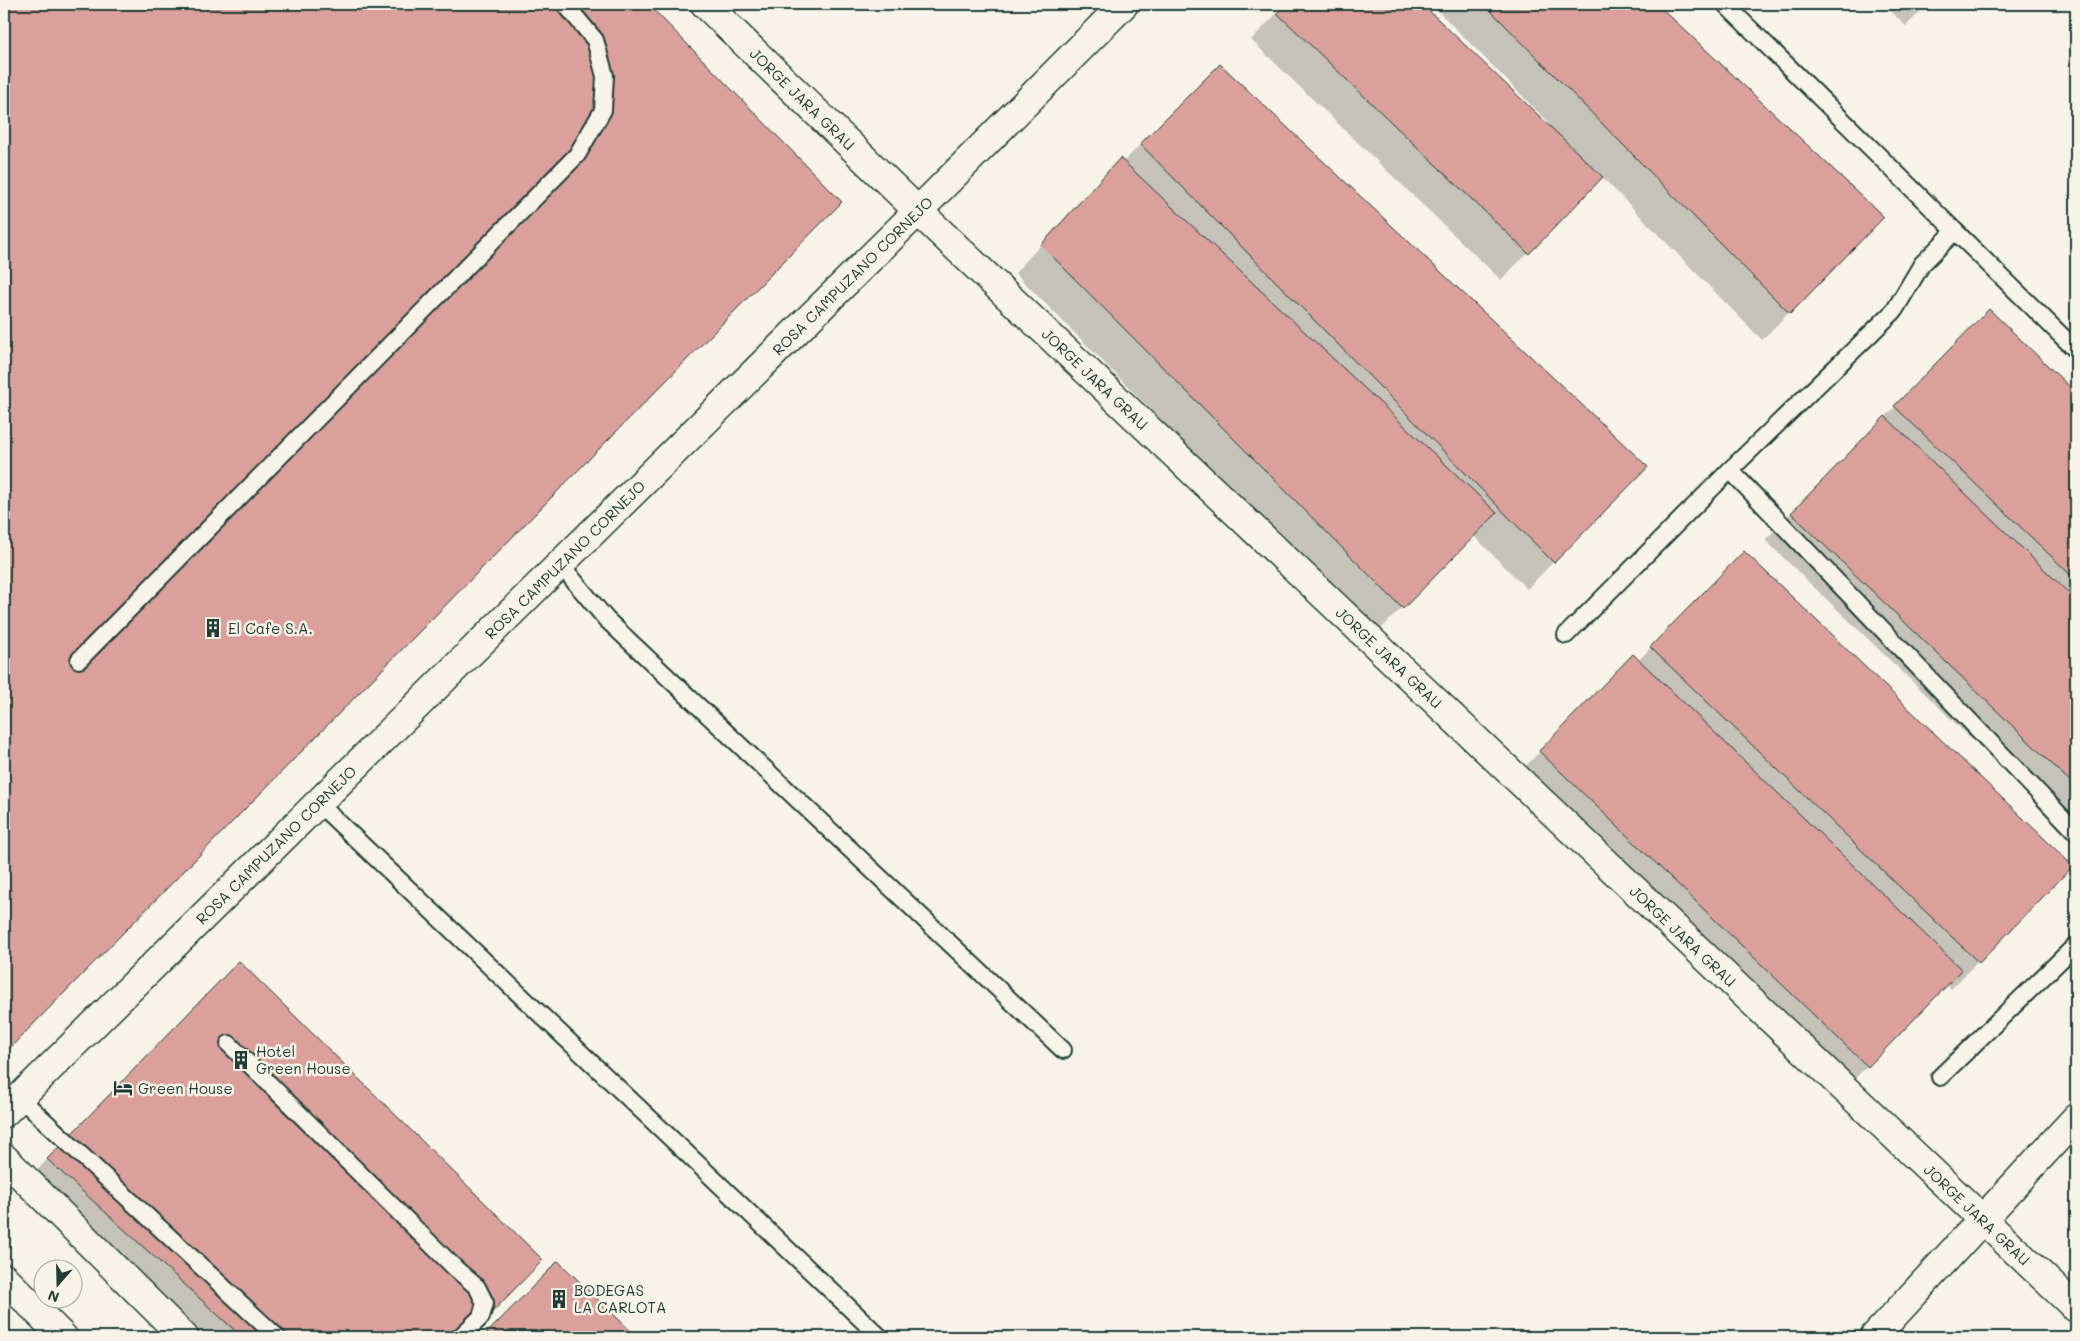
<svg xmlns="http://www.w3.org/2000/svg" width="2080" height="1341" font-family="Mali,sans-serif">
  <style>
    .shadow { fill: #0003 }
    .building { fill: #dba09c; stroke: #1f3d34 }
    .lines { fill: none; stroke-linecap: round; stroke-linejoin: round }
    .lane-casing { stroke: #1f3d34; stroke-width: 20 }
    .street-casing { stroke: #1f3d34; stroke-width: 31 }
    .secondary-casing { stroke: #1f3d34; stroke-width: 31 }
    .lane { stroke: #f7f3e8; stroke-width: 16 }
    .street { stroke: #f7f3e8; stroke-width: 28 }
    .secondary { stroke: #f7f3e8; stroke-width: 28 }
    .labels { text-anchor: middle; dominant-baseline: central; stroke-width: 5; stroke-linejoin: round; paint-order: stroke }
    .street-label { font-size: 15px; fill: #1f3d34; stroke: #f7f3e8 }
    .poi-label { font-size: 15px; fill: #1f3d34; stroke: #f7f3e8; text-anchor: start }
  </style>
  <rect width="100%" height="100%" fill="#f7f3e8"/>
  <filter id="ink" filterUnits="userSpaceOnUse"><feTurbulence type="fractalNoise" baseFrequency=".02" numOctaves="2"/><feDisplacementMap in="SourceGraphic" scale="10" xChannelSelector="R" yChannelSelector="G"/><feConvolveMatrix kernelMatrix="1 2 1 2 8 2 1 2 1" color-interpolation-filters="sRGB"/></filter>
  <g filter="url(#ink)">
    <g class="shadow">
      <path d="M 4,4 L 646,4 L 841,202 L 4,1052 Z"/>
      <path d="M 1286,4 L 1421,4 L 1548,126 L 1550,124 L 1431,4 L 1655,4 L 1882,217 L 1762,340 L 1602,177 L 1501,280 L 1251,40 Z"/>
      <path d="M 1883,4 L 1928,4 L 1906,26 Z"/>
      <path d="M 1220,66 L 1553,562 L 1527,589 L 1473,535 L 1375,635 L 1015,273 L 1094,186 L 1120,159 L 1123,162 Z"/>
      <path d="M 1989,311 L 2076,395 L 2076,839 L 1765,540 Z"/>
      <path d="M 1717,579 L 2071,866 L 1951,989 L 1946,984 L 1841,1093 L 1513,779 L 1607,683 L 1638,661 Z"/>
      <path d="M 212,989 L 466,1337 L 186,1337 L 21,1187 Z"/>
      <path d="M 558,1262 L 635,1337 L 484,1337 Z"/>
    </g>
    <g class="building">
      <path d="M 4,4 L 648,4 L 842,202 L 4,1054 Z"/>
      <path d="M 1285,4 L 1422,4 L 1603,177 L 1529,254 L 1277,13 Z"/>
      <path d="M 1484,4 L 1657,4 L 1884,217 L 1790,314 Z"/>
      <path d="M 1220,64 L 1648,467 L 1554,563 L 1140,144 Z"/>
      <path d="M 1120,158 L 1497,513 L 1403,609 L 1041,245 Z"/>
      <path d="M 1989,309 L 2076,393 L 2076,580 L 1894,406 Z"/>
      <path d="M 1885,416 L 2076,600 L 2076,787 L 1791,513 Z"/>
      <path d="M 1744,551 L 2073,866 L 1979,963 L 1650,647 Z"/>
      <path d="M 1633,654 L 1962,970 L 1868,1067 L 1539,751 Z"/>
      <path d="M 239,961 L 543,1260 L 468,1337 L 242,1337 L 47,1159 Z"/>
      <path d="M 558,1261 L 637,1337 L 483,1337 Z"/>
    </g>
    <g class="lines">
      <g class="lane-casing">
        <g id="lane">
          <path d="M 1955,231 L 2076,350"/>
          <path d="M 1730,470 L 2076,832"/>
          <path d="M 560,564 L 606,619 L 1063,1050"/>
          <path d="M 1566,635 L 1730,470 L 1894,311 L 1922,264 L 1955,231 L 1725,4"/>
          <path d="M 79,660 L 577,155 L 603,110 L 605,76 L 595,40 L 565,4"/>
          <path d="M 318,803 L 880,1337"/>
          <path d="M 229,1044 L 456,1269 L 477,1287 L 485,1303 L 481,1317 L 460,1337"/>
          <path d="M 1940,1077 L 2076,945"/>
          <path d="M 20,1098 L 277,1337"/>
        </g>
      </g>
      <g class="street-casing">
        <g id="street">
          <path id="s1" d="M 705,4 L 918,211 L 2076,1308"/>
          <path d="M 1874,1337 L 2076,1118"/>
        </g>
      </g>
      <g class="secondary-casing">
        <g id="secondary">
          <path id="s2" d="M 4,1113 L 918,211 L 1124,4"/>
          <path d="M 4,1158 L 184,1337"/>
          <path d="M 4,1278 L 63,1337"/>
        </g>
      </g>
      <use href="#lane" class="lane"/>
      <use href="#street" class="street"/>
      <use href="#secondary" class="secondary"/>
    </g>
  </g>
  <defs>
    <g id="building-bare" transform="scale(1.5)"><path d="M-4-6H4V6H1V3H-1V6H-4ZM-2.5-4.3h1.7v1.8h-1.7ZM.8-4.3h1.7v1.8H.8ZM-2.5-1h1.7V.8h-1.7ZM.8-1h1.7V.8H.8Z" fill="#1f3d34" stroke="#f7f3e8" stroke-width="2.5" paint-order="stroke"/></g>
    <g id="hotel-bare" transform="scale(1.5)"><path d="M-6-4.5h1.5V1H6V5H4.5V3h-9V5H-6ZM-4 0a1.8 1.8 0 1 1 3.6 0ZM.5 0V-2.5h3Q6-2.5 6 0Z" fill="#1f3d34" stroke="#f7f3e8" stroke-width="2.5" paint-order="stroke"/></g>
  </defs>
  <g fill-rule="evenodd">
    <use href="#building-bare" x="213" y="628"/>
    <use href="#building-bare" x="241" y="1060"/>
    <use href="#hotel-bare" x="123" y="1088"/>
    <use href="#building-bare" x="559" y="1299"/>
  </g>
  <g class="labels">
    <g class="street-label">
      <text stroke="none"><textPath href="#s1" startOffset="136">JORGE JARA GRAU</textPath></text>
      <text stroke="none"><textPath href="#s2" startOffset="1192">ROSA CAMPUZANO CORNEJO</textPath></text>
      <text stroke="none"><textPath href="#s1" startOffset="541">JORGE JARA GRAU</textPath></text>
      <text stroke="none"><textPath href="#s2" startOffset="788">ROSA CAMPUZANO CORNEJO</textPath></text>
      <text stroke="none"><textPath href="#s1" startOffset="946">JORGE JARA GRAU</textPath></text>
      <text stroke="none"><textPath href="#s2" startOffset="382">ROSA CAMPUZANO CORNEJO</textPath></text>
      <text stroke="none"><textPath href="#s1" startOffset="1351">JORGE JARA GRAU</textPath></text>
      <text stroke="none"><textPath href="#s1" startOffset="1756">JORGE JARA GRAU</textPath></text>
    </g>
    <g class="poi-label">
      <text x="228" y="628">El Cafe S.A.</text>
      <text x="256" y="1051">Hotel<tspan x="256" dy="17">Green House</tspan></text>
      <text x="138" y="1088">Green House</text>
      <text x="574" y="1290">BODEGAS<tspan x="574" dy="17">LA CARLOTA</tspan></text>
    </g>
  </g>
  <rect width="2080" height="1341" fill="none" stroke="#f7f3e8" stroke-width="20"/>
  <rect x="10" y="10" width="2060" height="1321" fill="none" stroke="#1f3d34" stroke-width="2" filter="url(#ink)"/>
  <g transform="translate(58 1284) rotate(200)"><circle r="24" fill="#f7f3e8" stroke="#a1aaa0"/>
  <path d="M0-4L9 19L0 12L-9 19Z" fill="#1f3d34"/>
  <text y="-8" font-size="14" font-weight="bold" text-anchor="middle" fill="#1f3d34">N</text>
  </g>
</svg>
